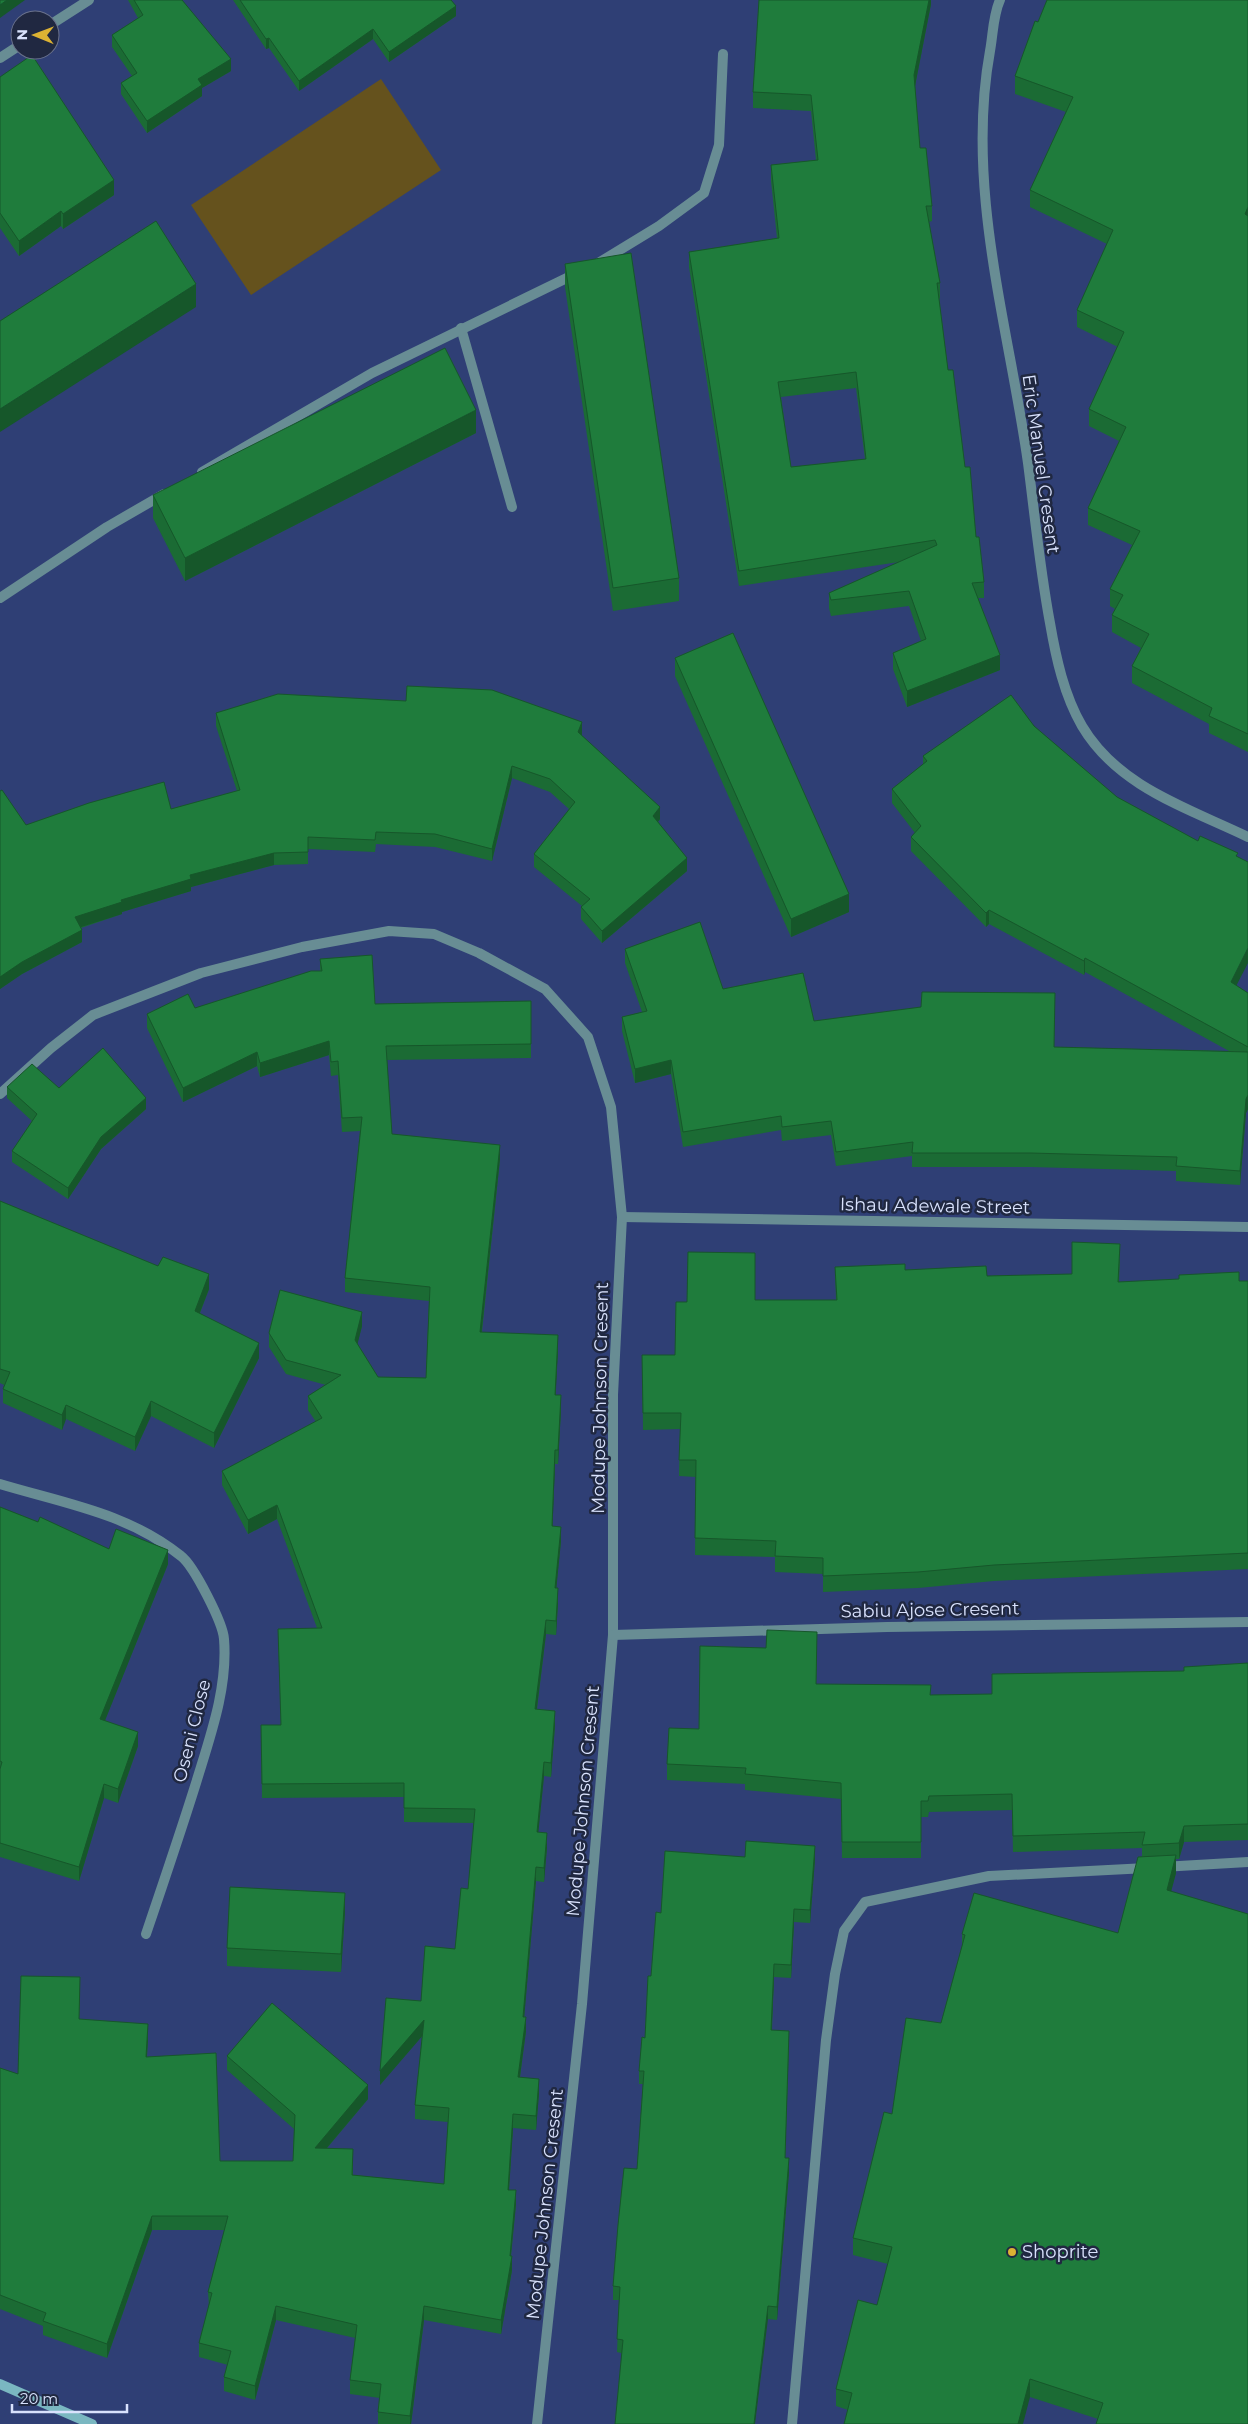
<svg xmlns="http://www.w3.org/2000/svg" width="1248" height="2424" font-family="Montserrat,sans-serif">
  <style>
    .green { fill: #65521d }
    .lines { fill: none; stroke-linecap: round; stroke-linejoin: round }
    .lane { stroke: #688d94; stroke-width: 10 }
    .street { stroke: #688d94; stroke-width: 10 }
    .secondary { stroke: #7ab7c1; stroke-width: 10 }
    .wall { fill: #1b6b34; fill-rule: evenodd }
    .shaded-wall { fill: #16572a }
    .building { fill: #1f7c3c; stroke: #16572a; fill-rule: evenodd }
    .poi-dot { fill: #dcb233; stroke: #202841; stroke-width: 2 }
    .labels { text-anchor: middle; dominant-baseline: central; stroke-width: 5; stroke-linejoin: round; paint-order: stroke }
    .street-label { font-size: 18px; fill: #d9e2fd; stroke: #202841 }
    .poi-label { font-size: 18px; fill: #d9e2fd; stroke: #202841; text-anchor: start }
  </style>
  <rect width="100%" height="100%" fill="#2f3f75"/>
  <path class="green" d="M 381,79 L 441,170 L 251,295 L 191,205 Z"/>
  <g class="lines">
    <g class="lane">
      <path d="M 600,262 L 659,226 L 704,193 L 719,145 L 723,54"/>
      <path d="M 461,328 L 512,507"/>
      <path d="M 202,472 L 372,373 L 575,274"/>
      <path d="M 0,598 L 107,527 L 164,494"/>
    </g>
    <g class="street">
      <path d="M 1000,0 C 993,15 993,35 990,51 C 965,188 1009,328 1028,463 C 1035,517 1040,570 1050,623 C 1056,658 1064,695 1082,726 C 1118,787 1188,808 1248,837"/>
      <path d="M 50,25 L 89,0"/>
      <path d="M 0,58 L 20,45"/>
      <path d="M 0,1094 L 51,1048 L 93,1015 L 201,973 L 302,947 L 389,931 L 434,934 L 479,953 L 545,989 L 588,1037 L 611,1107 L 622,1217 L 613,1395 L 613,1635 L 582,2004 L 537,2424"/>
      <path d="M 622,1217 L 1248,1227"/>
      <path d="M 0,1484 C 63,1503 128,1513 181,1556 C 194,1566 223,1623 224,1639 C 228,1688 210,1737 196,1783 C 180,1834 163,1884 146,1934"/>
      <path d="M 613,1635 L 887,1627 L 1248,1622"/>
      <path d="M 1162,1867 L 1248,1862"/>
      <path d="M 792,2424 L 826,2040 L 835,1974 L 844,1931 L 865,1902 L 989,1876 L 1147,1868"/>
    </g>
    <path class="secondary" d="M 0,2384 L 92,2424"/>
  </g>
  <g class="wall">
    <path d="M 128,0 L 182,0 L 231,71 L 202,88 L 202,96 L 147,133 L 121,94 L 121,83 L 132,76 L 112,47 L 112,35 L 138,18 Z"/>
    <path d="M 233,0 L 451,0 L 456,16 L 389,62 L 373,39 L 299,91 L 269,48 L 266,49 Z"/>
    <path d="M 931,0 L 931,4 L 915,86 L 920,148 L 932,206 L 932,221 L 929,222 L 940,283 L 940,298 L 939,299 L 948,370 L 984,582 L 984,598 L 978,598 L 1000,670 L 907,707 L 893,669 L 893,653 L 921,641 L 909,606 L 831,616 L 829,608 L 829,593 L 899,562 L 739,586 L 689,267 L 689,252 L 777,238 L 771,181 L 771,165 L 816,160 L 811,111 L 753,108 L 753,92 ZM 856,388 L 865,459 L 791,467 L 781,397 Z"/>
    <path d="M 1248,0 L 1248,752 L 1209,733 L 1209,724 L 1132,683 L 1132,666 L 1141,648 L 1112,632 L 1112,615 L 1115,609 L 1110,606 L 1110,589 L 1132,545 L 1088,525 L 1088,508 L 1119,441 L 1089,426 L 1089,409 L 1118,347 L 1077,327 L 1077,310 L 1107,244 L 1030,207 L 1030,190 L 1066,112 L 1015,94 L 1015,76 L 1038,22 Z"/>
    <path d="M 0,77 L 114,195 L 63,229 L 61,226 L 19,256 L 0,228 Z"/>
    <path d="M 565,264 L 679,578 L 679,601 L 613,611 L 565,287 Z"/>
    <path d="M 476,433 L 185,581 L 153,518 L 153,495 Z"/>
    <path d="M 675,658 L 849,912 L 791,937 L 675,676 Z"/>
    <path d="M 216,713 L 582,734 L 581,735 L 660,819 L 658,822 L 687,871 L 602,943 L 581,919 L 581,907 L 582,906 L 534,867 L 534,854 L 569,809 L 550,792 L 512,778 L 492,861 L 435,847 L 376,844 L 375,852 L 308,849 L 308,864 L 274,865 L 191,887 L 191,891 L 122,912 L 122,914 L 81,928 L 82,942 L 22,974 L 0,989 L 0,791 L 26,825 L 171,809 L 237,791 L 216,726 Z"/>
    <path d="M 1034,726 L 1236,985 L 1248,993 L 1248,1109 L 1246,1113 L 1240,1185 L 1176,1181 L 1176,1171 L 1031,1167 L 912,1167 L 912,1156 L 836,1166 L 831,1135 L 782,1141 L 781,1130 L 683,1147 L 671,1074 L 635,1083 L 622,1031 L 622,1017 L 642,1012 L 625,963 L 625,949 L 723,989 L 814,1021 L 1054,1047 L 1229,1051 L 1085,972 L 1084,975 L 989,924 L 986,927 L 911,851 L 911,837 L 915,833 L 892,803 L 892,789 L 923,764 L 923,756 Z"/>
    <path d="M 320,959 L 375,1004 L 531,1001 L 531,1058 L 387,1060 L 392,1134 L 500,1159 L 482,1332 L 558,1349 L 555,1395 L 561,1409 L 558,1464 L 555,1464 L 552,1527 L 561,1541 L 556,1588 L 558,1602 L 556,1635 L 546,1634 L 537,1709 L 555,1725 L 551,1777 L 544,1776 L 538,1832 L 547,1847 L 544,1882 L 536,1881 L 524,2017 L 526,2031 L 520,2077 L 539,2093 L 536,2130 L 513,2128 L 509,2190 L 516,2204 L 511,2256 L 512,2270 L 501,2334 L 424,2320 L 411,2424 L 378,2424 L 378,2412 L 380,2398 L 350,2394 L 350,2380 L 355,2338 L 276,2320 L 255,2400 L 224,2391 L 224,2377 L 228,2365 L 199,2357 L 199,2343 L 209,2307 L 208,2292 L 225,2230 L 152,2230 L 107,2358 L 43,2335 L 43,2326 L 0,2309 L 0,2068 L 18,2074 L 80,1991 L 79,2019 L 148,2038 L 147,2057 L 220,2161 L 293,2161 L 294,2129 L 227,2070 L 227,2056 L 368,2099 L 327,2148 L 353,2163 L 353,2175 L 444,2184 L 448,2122 L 415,2119 L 415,2105 L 422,2036 L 380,2085 L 421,2001 L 455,1949 L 468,1889 L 474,1823 L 404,1822 L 404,1797 L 262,1798 L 261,1725 L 280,1725 L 317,1628 L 277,1519 L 248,1534 L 222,1485 L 222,1471 L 316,1422 L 308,1410 L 308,1396 L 326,1385 L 286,1374 L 269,1347 L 269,1333 L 362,1326 L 357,1344 L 378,1377 L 426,1378 L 429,1301 L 345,1292 L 345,1278 L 360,1131 L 342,1132 L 338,1075 L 331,1076 L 329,1055 L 260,1077 L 257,1066 L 183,1102 L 147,1028 L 147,1014 L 195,1008 L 320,971 Z"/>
    <path d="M 7,1087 L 59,1088 L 146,1109 L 101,1149 L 68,1199 L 12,1162 L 12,1151 L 32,1121 L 7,1098 Z"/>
    <path d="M 0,1201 L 209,1289 L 200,1313 L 259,1358 L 214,1448 L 151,1416 L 135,1451 L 66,1419 L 62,1430 L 3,1403 L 3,1389 L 4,1385 L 0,1383 Z"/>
    <path d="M 1120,1260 L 1119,1282 L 1248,1281 L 1248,1569 L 994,1581 L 918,1588 L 823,1592 L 823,1574 L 775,1572 L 775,1557 L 695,1555 L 696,1477 L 679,1476 L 680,1429 L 643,1430 L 642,1355 L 675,1355 L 687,1302 L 755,1300 L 836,1300 L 835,1267 L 987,1276 L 1072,1274 Z"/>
    <path d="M 0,1507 L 109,1549 L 168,1564 L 105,1720 L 138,1746 L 118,1803 L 104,1798 L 79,1881 L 0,1857 Z"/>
    <path d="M 766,1648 L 817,1648 L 816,1684 L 931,1695 L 992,1694 L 1248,1663 L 1248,1840 L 1184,1842 L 1179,1859 L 1176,1859 L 1176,1873 L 1171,1891 L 1248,2424 L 1098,2419 L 1030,2397 L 848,2410 L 836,2406 L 836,2389 L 877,2305 L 888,2264 L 853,2255 L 853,2238 L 892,2114 L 941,2023 L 962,1947 L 962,1934 L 1118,1933 L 1142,1857 L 1142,1848 L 1013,1852 L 1012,1810 L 929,1812 L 928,1817 L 921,1817 L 921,1858 L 842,1858 L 841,1799 L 745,1790 L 745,1784 L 667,1780 L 667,1764 L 699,1729 Z"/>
    <path d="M 745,1857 L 815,1859 L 810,1923 L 794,1922 L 791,1978 L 774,1977 L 772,2030 L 789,2044 L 785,2158 L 789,2172 L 777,2320 L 768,2319 L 621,2353 L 617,2352 L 619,2300 L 613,2300 L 613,2286 L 637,2169 L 643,2084 L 639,2084 L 639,2071 L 645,2038 L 651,1976 L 661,1913 Z"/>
    <path d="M 345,1911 L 341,1972 L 227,1966 L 227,1948 Z"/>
  </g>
  <g class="shaded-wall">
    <path d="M 7,0 L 25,0 L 0,18 L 0,5 Z"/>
    <path d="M 929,0 L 931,0 L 931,4 L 914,91 L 914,75 Z"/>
    <path d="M 456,6 L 456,16 L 389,62 L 389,52 Z"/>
    <path d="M 373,29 L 373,39 L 299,91 L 299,81 Z"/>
    <path d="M 269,38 L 269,48 L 266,49 L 266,39 Z"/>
    <path d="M 231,59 L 231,71 L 202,88 L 202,96 L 147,133 L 147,121 L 198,79 Z"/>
    <path d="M 114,180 L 114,195 L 63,229 L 63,214 Z"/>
    <path d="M 1248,207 L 1248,225 L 1245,214 Z"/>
    <path d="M 61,211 L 61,226 L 19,256 L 19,241 Z"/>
    <path d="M 196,284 L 196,307 L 0,432 L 0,409 Z"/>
    <path d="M 476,410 L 476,433 L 185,581 L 185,558 Z"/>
    <path d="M 1000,655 L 1000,670 L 907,707 L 907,691 Z"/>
    <path d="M 582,722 L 582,734 L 578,744 L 578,732 Z"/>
    <path d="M 512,766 L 512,778 L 492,861 L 492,849 Z"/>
    <path d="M 660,807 L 660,819 L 653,828 L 653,816 Z"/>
    <path d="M 274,853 L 274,865 L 191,887 L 191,891 L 122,912 L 122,914 L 75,929 L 75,917 L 121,900 L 190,875 Z"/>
    <path d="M 687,858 L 687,871 L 602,943 L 602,931 Z"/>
    <path d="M 849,894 L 849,912 L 791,937 L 791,919 Z"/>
    <path d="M 989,910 L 989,924 L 986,927 L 986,913 Z"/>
    <path d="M 82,930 L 82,942 L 22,974 L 0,989 L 0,977 L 22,962 Z"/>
    <path d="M 1248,948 L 1248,963 L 1231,996 L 1231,982 Z"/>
    <path d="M 1085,958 L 1085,972 L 1084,975 L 1084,961 Z"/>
    <path d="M 329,1041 L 329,1055 L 260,1077 L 260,1063 Z"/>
    <path d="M 257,1052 L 257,1066 L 183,1102 L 183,1088 Z"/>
    <path d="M 671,1060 L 671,1074 L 635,1083 L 635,1069 Z"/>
    <path d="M 1248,1095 L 1248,1109 L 1246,1113 L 1240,1185 L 1240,1171 L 1246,1099 Z"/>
    <path d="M 146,1098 L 146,1109 L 101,1149 L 68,1199 L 68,1188 L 101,1137 Z"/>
    <path d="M 500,1145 L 500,1159 L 480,1346 L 480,1332 Z"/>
    <path d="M 209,1274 L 209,1289 L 195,1325 L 195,1311 Z"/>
    <path d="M 362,1312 L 362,1326 L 355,1354 L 355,1340 Z"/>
    <path d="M 558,1335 L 558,1349 L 555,1409 L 555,1395 Z"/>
    <path d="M 259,1343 L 259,1358 L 214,1448 L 214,1433 Z"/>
    <path d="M 561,1395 L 561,1409 L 558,1464 L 558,1450 Z"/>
    <path d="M 151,1401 L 151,1416 L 135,1451 L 135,1437 Z"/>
    <path d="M 66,1405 L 66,1419 L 62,1430 L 62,1415 Z"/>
    <path d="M 555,1450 L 555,1464 L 552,1540 L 552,1526 Z"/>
    <path d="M 277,1505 L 277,1519 L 248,1534 L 248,1520 Z"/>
    <path d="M 561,1527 L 561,1541 L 555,1602 L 555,1588 Z"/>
    <path d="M 168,1550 L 168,1564 L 100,1733 L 100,1719 Z"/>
    <path d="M 558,1588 L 558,1602 L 556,1635 L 556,1621 Z"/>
    <path d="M 546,1620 L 546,1634 L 535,1723 L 535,1709 Z"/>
    <path d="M 555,1711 L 555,1725 L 551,1777 L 551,1763 Z"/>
    <path d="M 138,1732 L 138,1746 L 118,1803 L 118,1789 Z"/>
    <path d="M 544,1762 L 544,1776 L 537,1846 L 537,1832 Z"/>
    <path d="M 104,1784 L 104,1798 L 79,1881 L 79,1867 Z"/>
    <path d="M 1184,1826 L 1184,1842 L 1179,1859 L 1179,1843 Z"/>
    <path d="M 547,1833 L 547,1847 L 544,1882 L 544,1868 Z"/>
    <path d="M 815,1846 L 815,1859 L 810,1923 L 810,1910 Z"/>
    <path d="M 1176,1855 L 1176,1873 L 1167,1907 L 1167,1890 Z"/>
    <path d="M 536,1867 L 536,1881 L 523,2031 L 523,2017 Z"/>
    <path d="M 345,1893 L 345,1911 L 341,1972 L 341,1954 Z"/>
    <path d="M 794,1909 L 794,1922 L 791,1978 L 791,1965 Z"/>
    <path d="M 774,1964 L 774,1977 L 771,2043 L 771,2030 Z"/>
    <path d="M 526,2017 L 526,2031 L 518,2091 L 518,2077 Z"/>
    <path d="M 424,2020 L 424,2034 L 380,2085 L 380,2071 Z"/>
    <path d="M 148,2024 L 148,2038 L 146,2071 L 146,2057 Z"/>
    <path d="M 539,2079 L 539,2093 L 536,2130 L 536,2116 Z"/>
    <path d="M 368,2085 L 368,2099 L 315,2162 L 315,2148 Z"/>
    <path d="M 513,2114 L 513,2128 L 508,2204 L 508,2190 Z"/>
    <path d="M 789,2158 L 789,2172 L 777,2320 L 777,2307 Z"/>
    <path d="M 516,2190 L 516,2204 L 510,2264 L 512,2256 L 512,2270 L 501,2334 L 501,2320 L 510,2256 Z"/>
    <path d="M 152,2216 L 152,2230 L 107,2358 L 107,2344 Z"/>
    <path d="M 276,2306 L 276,2320 L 255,2400 L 255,2386 Z"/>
    <path d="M 424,2306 L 424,2320 L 411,2424 L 410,2424 L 410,2416 Z"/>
    <path d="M 768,2306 L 768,2319 L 755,2424 L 754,2424 Z"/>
    <path d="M 1030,2379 L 1030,2397 L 1023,2424 L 1018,2424 Z"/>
  </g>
  <g class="building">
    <path d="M 0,0 L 7,0 L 0,5 Z"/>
    <path d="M 134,0 L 182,0 L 231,59 L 198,79 L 202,85 L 147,121 L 121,83 L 137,73 L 112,35 L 143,15 Z"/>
    <path d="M 240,0 L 451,0 L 456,6 L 389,52 L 373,29 L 299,81 L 269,38 L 266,39 Z"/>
    <path d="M 759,0 L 929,0 L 914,75 L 920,148 L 926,148 L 932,206 L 926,206 L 940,283 L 937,283 L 948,370 L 953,370 L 965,467 L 970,467 L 976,537 L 979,537 L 984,582 L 972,583 L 1000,655 L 907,691 L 893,653 L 926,639 L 909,591 L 831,600 L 829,593 L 937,545 L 935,540 L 739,571 L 689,252 L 779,238 L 771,165 L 818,160 L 811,95 L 753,92 ZM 856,372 L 866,459 L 791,467 L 778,382 Z"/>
    <path d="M 1047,0 L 1248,0 L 1248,207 L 1245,214 L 1248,216 L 1248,734 L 1209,716 L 1212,708 L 1132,666 L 1149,634 L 1112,615 L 1123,595 L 1110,589 L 1140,531 L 1088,508 L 1126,427 L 1089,409 L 1124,332 L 1077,310 L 1113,230 L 1030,190 L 1073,97 L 1015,76 L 1035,21 L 1038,22 Z"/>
    <path d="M 32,55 L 114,180 L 63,214 L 61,211 L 19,241 L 0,213 L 0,77 Z"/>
    <path d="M 156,221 L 196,284 L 0,409 L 0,321 Z"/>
    <path d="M 631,253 L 679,578 L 613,588 L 565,264 Z"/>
    <path d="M 445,348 L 476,410 L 185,558 L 153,495 Z"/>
    <path d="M 733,633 L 849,894 L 791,919 L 675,658 Z"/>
    <path d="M 407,686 L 492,690 L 582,722 L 578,732 L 660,807 L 653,816 L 687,858 L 602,931 L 581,907 L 590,899 L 534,854 L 575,802 L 550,779 L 512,766 L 492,849 L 435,834 L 376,832 L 375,840 L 308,837 L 308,852 L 274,853 L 190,875 L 191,879 L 121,900 L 122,902 L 75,917 L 82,930 L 22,962 L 0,977 L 0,791 L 2,790 L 26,825 L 89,803 L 164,782 L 171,809 L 240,790 L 216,713 L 278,694 L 406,701 Z"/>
    <path d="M 1011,695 L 1034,726 L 1117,797 L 1198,841 L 1200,836 L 1238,853 L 1236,856 L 1248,862 L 1248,948 L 1231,982 L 1248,993 L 1248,1047 L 1085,958 L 1084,961 L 989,910 L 986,913 L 911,837 L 921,826 L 892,789 L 927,761 L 923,756 Z"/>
    <path d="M 700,922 L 723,989 L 803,973 L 814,1021 L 921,1007 L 922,992 L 1055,993 L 1054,1047 L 1248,1052 L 1248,1095 L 1246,1099 L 1240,1171 L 1176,1166 L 1177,1157 L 1031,1153 L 912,1153 L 913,1142 L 836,1152 L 831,1121 L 782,1127 L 781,1116 L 683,1132 L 671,1060 L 635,1069 L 622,1017 L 647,1011 L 625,949 Z"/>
    <path d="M 372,955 L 375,1004 L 531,1001 L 531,1044 L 386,1046 L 392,1134 L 500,1145 L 480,1332 L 558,1335 L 555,1395 L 561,1395 L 558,1450 L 555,1450 L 552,1526 L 561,1527 L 555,1588 L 558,1588 L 556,1621 L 546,1620 L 535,1709 L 555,1711 L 551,1763 L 544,1762 L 537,1832 L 547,1833 L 544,1868 L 536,1867 L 523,2017 L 526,2017 L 518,2077 L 539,2079 L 536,2116 L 513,2114 L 508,2190 L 516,2190 L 510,2256 L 512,2256 L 501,2320 L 424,2306 L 410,2416 L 378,2412 L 381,2384 L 350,2380 L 357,2325 L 276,2306 L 255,2386 L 224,2377 L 231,2351 L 199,2343 L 212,2293 L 208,2292 L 228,2216 L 152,2216 L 107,2344 L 43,2321 L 46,2313 L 0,2295 L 0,2068 L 18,2074 L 21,1976 L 80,1977 L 79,2019 L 148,2024 L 146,2057 L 216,2053 L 220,2161 L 293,2161 L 295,2115 L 227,2056 L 272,2003 L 368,2085 L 315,2148 L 353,2149 L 352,2175 L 444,2184 L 449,2108 L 415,2105 L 424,2020 L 380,2071 L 386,1998 L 421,2001 L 425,1946 L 455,1949 L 461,1888 L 468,1889 L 475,1809 L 404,1808 L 404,1783 L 262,1784 L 261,1725 L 281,1725 L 278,1629 L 322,1628 L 277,1505 L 248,1520 L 222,1471 L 322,1418 L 308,1396 L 341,1375 L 286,1360 L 269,1333 L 280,1290 L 362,1312 L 355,1340 L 378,1377 L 426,1378 L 430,1287 L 345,1278 L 362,1117 L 342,1118 L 338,1061 L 331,1062 L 329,1041 L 260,1063 L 257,1052 L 183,1088 L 147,1014 L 188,994 L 195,1008 L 311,971 L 322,971 L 320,959 Z"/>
    <path d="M 103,1048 L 146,1098 L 101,1137 L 68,1188 L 12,1151 L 37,1114 L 7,1087 L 32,1064 L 59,1088 Z"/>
    <path d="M 0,1201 L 158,1266 L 163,1257 L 209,1274 L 195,1311 L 259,1343 L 214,1433 L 151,1401 L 135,1437 L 66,1405 L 62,1415 L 3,1389 L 10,1372 L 0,1369 Z"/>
    <path d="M 1072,1242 L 1120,1244 L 1118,1282 L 1179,1279 L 1179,1275 L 1239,1272 L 1239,1281 L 1248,1281 L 1248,1553 L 994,1565 L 918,1572 L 823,1576 L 823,1558 L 775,1556 L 776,1541 L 695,1538 L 696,1460 L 679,1460 L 681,1413 L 643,1413 L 642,1355 L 675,1355 L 676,1302 L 687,1302 L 688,1252 L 755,1253 L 755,1300 L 837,1300 L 835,1267 L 905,1264 L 905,1270 L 986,1266 L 987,1276 L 1072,1274 Z"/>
    <path d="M 0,1507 L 38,1522 L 40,1517 L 109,1549 L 116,1529 L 168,1550 L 100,1719 L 138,1732 L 118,1789 L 104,1784 L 79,1867 L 0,1843 L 0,1769 L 2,1762 L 0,1761 Z"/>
    <path d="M 767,1630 L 817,1632 L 816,1684 L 931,1685 L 930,1695 L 992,1694 L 992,1674 L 1184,1671 L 1184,1667 L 1248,1663 L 1248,1824 L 1184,1826 L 1179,1843 L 1142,1845 L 1145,1832 L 1013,1836 L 1012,1794 L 929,1796 L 928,1801 L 921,1801 L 921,1842 L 842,1842 L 841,1783 L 745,1774 L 746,1768 L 667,1764 L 669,1728 L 699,1729 L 700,1646 L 766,1648 Z"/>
    <path d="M 746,1841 L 815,1846 L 810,1910 L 794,1909 L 791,1965 L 774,1964 L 771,2030 L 789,2031 L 785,2158 L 789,2158 L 777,2307 L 768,2306 L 754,2424 L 615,2424 L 623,2340 L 617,2339 L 620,2287 L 613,2286 L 618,2225 L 624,2168 L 637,2169 L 644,2071 L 639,2071 L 642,2037 L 645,2038 L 648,1976 L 651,1976 L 656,1912 L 661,1913 L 665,1851 L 745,1857 Z"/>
    <path d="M 1176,1855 L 1167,1890 L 1248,1914 L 1248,2424 L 1096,2424 L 1103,2403 L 1030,2379 L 1018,2424 L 844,2424 L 852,2393 L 836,2389 L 858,2300 L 877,2305 L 892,2247 L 853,2238 L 884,2112 L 892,2114 L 906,2018 L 941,2023 L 965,1935 L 962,1934 L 974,1893 L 1118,1933 L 1138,1857 Z"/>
    <path d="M 230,1887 L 345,1893 L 341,1954 L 227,1948 Z"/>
  </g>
  <circle class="poi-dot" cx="1012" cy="2252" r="5"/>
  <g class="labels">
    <g class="street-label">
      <text transform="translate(1041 464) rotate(82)">Eric Manuel Cresent</text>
      <text transform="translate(935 1206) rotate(1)">Ishau Adewale Street</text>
      <text transform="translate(600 1398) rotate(-89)">Modupe Johnson Cresent</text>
      <text transform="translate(930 1610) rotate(-1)">Sabiu Ajose Cresent</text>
      <text transform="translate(192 1731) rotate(-76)">Oseni Close</text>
      <text transform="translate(583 1801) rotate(-85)">Modupe Johnson Cresent</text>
      <text transform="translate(545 2204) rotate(-84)">Modupe Johnson Cresent</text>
    </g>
    <g class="poi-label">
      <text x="1022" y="2252">Shoprite</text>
    </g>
  </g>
  <g transform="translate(35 35) rotate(271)"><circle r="24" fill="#202841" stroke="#6a728c"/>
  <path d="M0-4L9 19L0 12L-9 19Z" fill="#dcb233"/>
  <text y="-8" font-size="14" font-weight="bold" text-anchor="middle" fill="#d9e2fd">N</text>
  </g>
  <path d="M12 2404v8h115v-8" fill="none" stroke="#d9e2fd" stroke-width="2.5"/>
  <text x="20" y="2404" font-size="15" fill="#d9e2fd" stroke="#202841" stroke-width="4" paint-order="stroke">20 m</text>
</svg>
